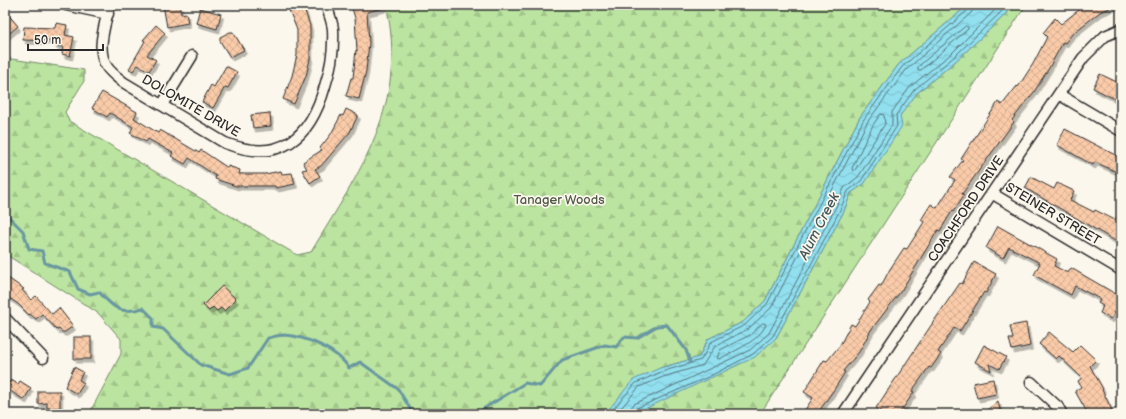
<svg xmlns="http://www.w3.org/2000/svg" width="1126" height="419" font-family="'Balsamiq Sans',sans-serif">
  <style>
    .forest { fill: url(#forest-firs); stroke: #738866 }
    .water { fill: url(#water-waves); stroke: #6897a1 }
    .lines { fill: none; stroke-linecap: round; stroke-linejoin: round }
    .shore { stroke: #547379; stroke-width: 1 }
    .stream { stroke: #6897a1; stroke-width: 3 }
    .building { fill: url(#building-cross-hatch); stroke: #2b2b2b; filter: url(#shadow) }
    .minor-casing { stroke: #2b2b2b; stroke-width: 13 }
    .minor { stroke: #fbf7ec; stroke-width: 10 }
    .labels { text-anchor: middle; dominant-baseline: central; stroke-width: 3.5; stroke-linejoin: round; paint-order: stroke }
    .street-label { font-size: 13px; fill: #2b2b2b; stroke: #fbf7ec }
    .park-label { font-size: 13px; fill: #4f5948; stroke: #fbf7ec }
    .water-label { font-size: 14px; font-style: italic; fill: #44585c; stroke: #fbf7ec }
  </style>
  <defs>
    <pattern id="forest-firs" width="22" height="20" patternUnits="userSpaceOnUse"><rect width="22" height="20" fill="#bbe4a0"/><path d="M5 1l3.5 6h-7zM16 11l3.5 6h-7z" fill="#a1c48a"/></pattern>
    <pattern id="water-waves" width="16" height="10" patternUnits="userSpaceOnUse"><rect width="16" height="10" fill="#91dfef"/><path d="M0 5q4-4 8 0t8 0" fill="none" stroke="#7dc0cd"/></pattern>
    <pattern id="building-cross-hatch" width="8" height="8" patternUnits="userSpaceOnUse"><rect width="8" height="8" fill="#facba9"/><path d="M0 0l8 8M0 8l8-8" fill="none" stroke="#d6ae92"/></pattern>
    <filter id="shadow"><feDropShadow dx="2.5" dy="4" stdDeviation="0" flood-color="#0004"/></filter>
  </defs>
  <rect width="100%" height="100%" fill="#fbf7ec"/>
  <filter id="ink" filterUnits="userSpaceOnUse"><feTurbulence type="fractalNoise" baseFrequency=".025" numOctaves="2"/><feDisplacementMap in="SourceGraphic" scale="8" xChannelSelector="R" yChannelSelector="G"/><feConvolveMatrix kernelMatrix="1 2 1 2 8 2 1 2 1" color-interpolation-filters="sRGB"/></filter>
  <g filter="url(#ink)">
    <g class="forest">
      <path d="M 386,5 L 968,5 L 899,64 L 860,117 L 765,301 L 743,322 L 708,339 L 699,357 L 660,368 L 605,414 L 89,414 L 121,354 L 121,339 L 98,313 L 5,254 L 5,58 L 84,70 L 84,81 L 65,112 L 69,121 L 297,255 L 311,252 C 360,171 409,104 386,5 Z"/>
      <path d="M 1012,5 L 1026,5 L 760,414 L 634,414 L 776,338 L 844,211 L 851,193 L 864,184 L 901,126 L 899,116 L 917,93 L 958,59 L 1004,16 Z"/>
    </g>
    <path class="water" d="M 968,5 L 1012,5 L 1004,16 L 958,59 L 917,93 L 900,116 L 902,126 L 864,184 L 851,193 L 844,211 L 776,338 L 755,357 L 634,414 L 605,414 L 633,380 L 660,368 L 699,357 L 708,339 L 743,322 L 765,301 L 860,117 L 899,64 Z"/>
    <g class="lines">
      <g class="shore">
        <path d="M 966,26 L 968,27 L 968,29 L 921,70 L 918,70 L 918,67 Z"/>
        <path d="M 881,114 L 884,115 L 885,124 L 855,170 L 853,171 L 852,168 L 873,125 Z"/>
        <path d="M 763,323 L 766,324 C 760,341 734,351 719,359 L 717,358 L 720,350 L 750,335 Z"/>
        <path d="M 609,414 L 636,383 L 661,372 L 701,360 L 711,342 L 745,325 L 767,304 L 864,119 L 902,67 L 968,10 L 970,5"/>
        <path d="M 616,414 L 639,387 L 663,377 L 703,365 L 715,346 L 748,329 L 771,308 L 868,121 L 906,70 L 971,13 L 975,5"/>
        <path d="M 629,414 L 630,409 L 634,404 L 750,350 L 769,333 L 836,207 L 844,188 L 858,177 L 892,125 L 892,112 L 910,87 L 952,53 L 1000,5"/>
        <path d="M 634,414 L 635,409 L 644,405 L 708,377 L 753,354 L 773,336 L 840,210 L 848,191 L 861,181 L 897,126 L 896,115 L 914,90 L 955,56 L 1000,13 L 1007,5"/>
      </g>
      <g class="stream">
        <path d="M 5,213 L 23,231 L 29,249 L 42,251 L 45,263 L 70,272 L 78,289 L 90,294 L 99,292 C 114,308 120,315 143,308 L 153,318 L 153,327 L 163,329 L 201,365 L 230,374 L 248,368 L 268,338 C 273,337 279,335 284,335 C 306,336 337,350 349,368 L 360,362 L 398,389 L 411,410 L 418,414"/>
        <path d="M 475,414 L 525,383 L 540,386 L 562,360 L 605,345 L 616,347 L 624,337 L 637,338 L 657,326 L 667,325 L 686,350 L 690,362"/>
      </g>
    </g>
    <g class="building">
      <path d="M 163,5 L 180,5 L 181,14 L 186,13 L 188,23 L 167,27 Z"/>
      <path d="M 287,5 L 303,5 L 310,26 L 310,59 L 306,76 L 294,104 L 283,99 L 292,76 L 297,55 L 297,30 Z"/>
      <path d="M 351,5 L 382,5 L 383,8 L 367,12 L 369,43 L 366,71 L 359,99 L 346,96 L 351,78 L 353,78 L 356,50 L 357,51 L 355,18 Z"/>
      <path d="M 1085,5 L 1117,5 L 1100,12 L 1072,34 L 1065,43 L 1063,42 L 1049,68 L 1034,92 L 1012,120 L 1014,122 L 962,194 L 964,195 L 953,212 L 952,211 L 940,231 L 938,230 L 901,291 L 871,330 L 859,352 L 843,371 L 845,372 L 835,388 L 817,414 L 802,414 L 813,398 L 804,392 L 824,360 L 827,361 L 840,345 L 851,324 L 855,326 L 870,302 L 868,300 L 879,285 L 881,286 L 890,269 L 904,248 L 907,249 L 924,222 L 921,220 L 931,204 L 937,208 L 955,180 L 950,177 L 963,160 L 961,159 L 998,102 L 1002,105 L 1017,86 L 1018,87 L 1033,64 L 1047,37 L 1043,33 L 1055,18 L 1061,24 Z"/>
      <path d="M 200,8 L 221,14 L 217,29 L 196,23 Z"/>
      <path d="M 5,11 L 18,26 L 5,37 Z"/>
      <path d="M 56,23 L 67,25 L 65,35 L 74,37 L 70,56 L 62,54 L 63,47 L 54,45 L 54,41 L 23,40 L 24,27 L 55,28 Z"/>
      <path d="M 156,25 L 165,33 L 147,55 L 156,60 L 149,71 L 138,65 L 133,71 L 129,69 L 145,41 L 143,40 Z"/>
      <path d="M 230,32 L 233,32 L 244,50 L 230,57 L 220,41 L 220,37 Z"/>
      <path d="M 226,66 L 237,72 L 228,88 L 225,87 L 213,108 L 202,102 L 211,85 L 214,87 Z"/>
      <path d="M 1100,74 L 1121,84 L 1121,102 L 1093,88 Z"/>
      <path d="M 102,92 L 137,112 L 134,118 L 158,133 L 160,130 L 199,153 L 201,150 L 228,168 L 228,166 L 240,170 L 239,174 L 265,174 L 281,171 L 282,174 L 292,173 L 295,184 L 276,188 L 275,186 L 236,186 L 215,179 L 216,176 L 189,158 L 185,164 L 171,156 L 173,153 L 148,139 L 146,142 L 130,133 L 133,127 L 110,113 L 107,117 L 92,108 Z"/>
      <path d="M 346,109 L 358,115 L 350,132 L 321,166 L 315,169 L 320,176 L 310,183 L 302,170 L 307,169 L 303,162 L 322,150 L 320,148 L 331,134 L 341,115 L 343,116 Z"/>
      <path d="M 270,113 L 271,126 L 253,128 L 251,115 Z"/>
      <path d="M 1065,129 L 1121,158 L 1121,174 L 1095,162 L 1093,165 L 1057,145 Z"/>
      <path d="M 1031,177 L 1054,189 L 1057,183 L 1074,191 L 1070,200 L 1094,212 L 1095,210 L 1115,220 L 1121,208 L 1121,234 L 1117,242 L 1025,188 Z"/>
      <path d="M 998,226 L 1057,259 L 1054,266 L 1068,273 L 1071,268 L 1121,297 L 1121,315 L 1115,312 L 1111,319 L 1100,313 L 1103,306 L 1098,303 L 1100,299 L 1075,286 L 1071,295 L 1034,275 L 1040,263 L 1009,247 L 1003,258 L 986,248 Z"/>
      <path d="M 974,262 L 996,274 L 986,293 L 984,292 L 960,331 L 954,328 L 938,352 L 941,354 L 931,368 L 929,367 L 912,391 L 914,392 L 899,414 L 885,414 L 876,408 L 934,321 L 960,283 L 962,284 Z"/>
      <path d="M 5,276 L 24,289 L 22,290 L 31,300 L 36,296 L 52,314 L 59,308 L 73,326 L 65,332 L 62,332 L 59,329 L 57,330 L 42,314 L 36,319 L 30,314 L 29,315 L 18,304 L 5,295 Z"/>
      <path d="M 222,286 L 236,299 L 224,311 L 221,308 L 217,311 L 213,307 L 209,311 L 203,305 Z"/>
      <path d="M 1026,323 L 1030,346 L 1012,350 L 1009,339 L 1013,339 L 1010,326 Z"/>
      <path d="M 1049,332 L 1073,352 L 1080,345 L 1096,360 L 1090,366 L 1103,389 L 1102,390 L 1114,414 L 1088,414 L 1075,391 L 1081,387 L 1078,381 L 1082,378 L 1059,356 L 1056,359 L 1039,344 Z"/>
      <rect x="74" y="337" width="17" height="22"/>
      <path d="M 984,345 L 1006,357 L 999,369 L 989,364 L 991,371 L 975,362 Z"/>
      <path d="M 74,367 L 83,372 L 79,380 L 84,383 L 77,394 L 65,387 Z"/>
      <path d="M 993,379 L 996,394 L 977,398 L 973,383 Z"/>
      <path d="M 11,380 L 18,384 L 20,381 L 31,388 L 24,400 L 6,388 Z"/>
      <path d="M 38,391 L 60,391 L 60,408 L 47,408 L 47,403 L 38,404 Z"/>
      <path d="M 998,401 L 1001,414 L 982,414 Z"/>
    </g>
    <g class="lines">
      <g class="minor-casing">
        <g id="minor">
          <path d="M 66,5 L 108,14"/>
          <path d="M 109,5 C 106,24 95,49 107,67 C 111,73 117,77 123,82 L 225,143 C 280,164 310,139 325,86 C 331,68 334,48 333,29 C 332,21 329,13 326,5"/>
          <path d="M 1060,95 L 1121,131"/>
          <path d="M 162,105 L 192,56"/>
          <path d="M 993,194 L 1121,270"/>
          <path d="M 5,318 L 43,358"/>
          <path d="M 1031,382 L 1058,407 L 1062,414"/>
          <path d="M 843,414 L 1083,58 L 1105,36 L 1121,29"/>
        </g>
      </g>
      <use href="#minor" class="minor"/>
    </g>
  </g>
  <g class="labels">
    <g class="street-label">
      <text transform="translate(191 106) rotate(30)">DOLOMITE DRIVE</text>
      <text transform="translate(966 209) rotate(-56)">COACHFORD DRIVE</text>
      <text transform="translate(1053 214) rotate(31)">STEINER STREET</text>
    </g>
    <g class="park-label">
      <text x="559" y="200">Tanager Woods</text>
    </g>
    <g class="water-label">
      <text transform="translate(819 226) rotate(-63)">Alum Creek</text>
    </g>
  </g>
  <rect width="1126" height="419" fill="none" stroke="#fbf7ec" stroke-width="20"/>
  <rect x="10" y="10" width="1106" height="399" fill="none" stroke="#2b2b2b" stroke-width="1.5" filter="url(#ink)"/>
  <path d="M28 44v6h75v-6" fill="none" stroke="#2b2b2b" stroke-width="2"/>
  <text x="34" y="44" font-size="12" fill="#2b2b2b" stroke="#fbf7ec" stroke-width="3" paint-order="stroke">50 m</text>
</svg>
